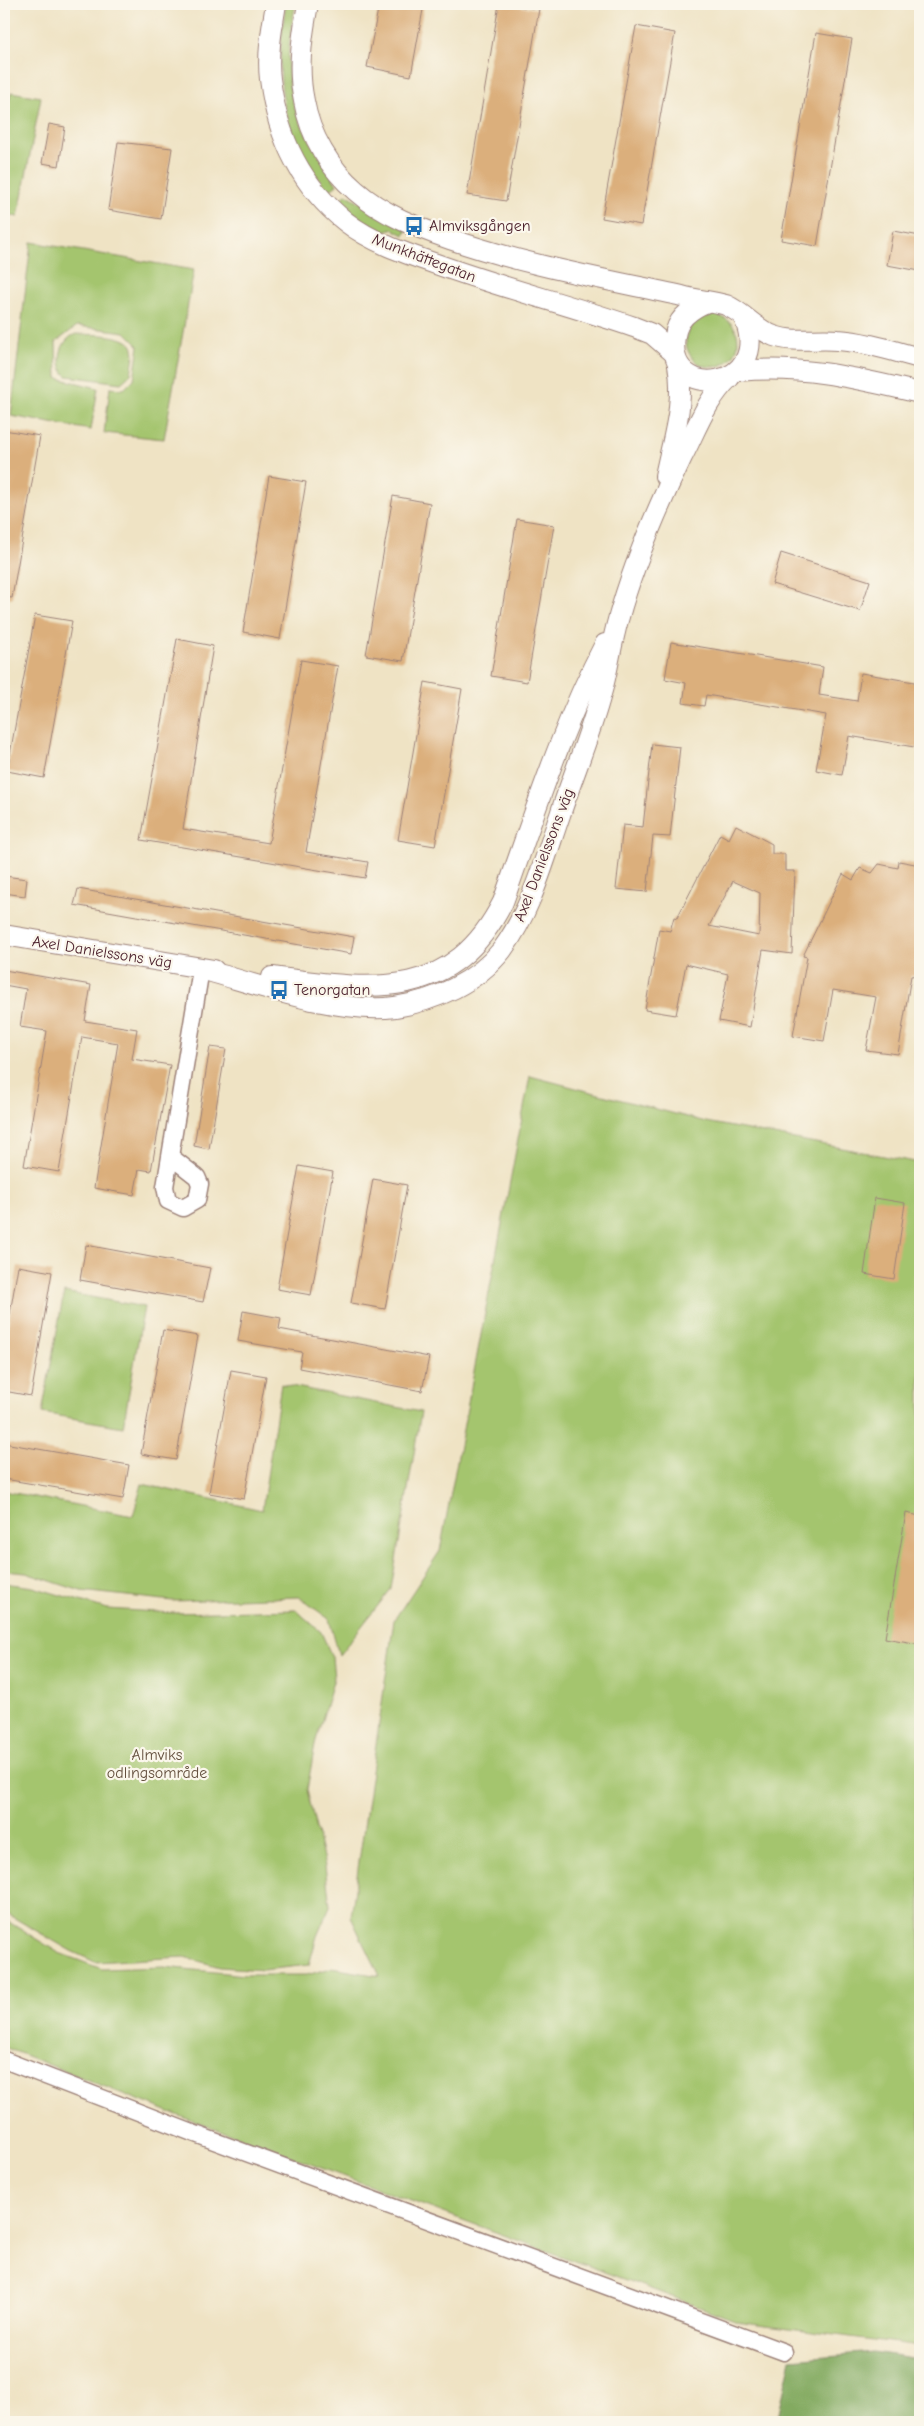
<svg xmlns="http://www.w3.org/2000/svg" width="924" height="2426" font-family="'Comic Neue',sans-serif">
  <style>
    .green { fill: #a4c56e; stroke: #77724c }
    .forest { fill: #83aa61; stroke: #666446 }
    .building { fill: #dbaf7b; fill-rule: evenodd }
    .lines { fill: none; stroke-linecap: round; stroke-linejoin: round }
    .minor-casing { stroke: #9c8178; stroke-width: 19 }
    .tertiary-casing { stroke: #9c8178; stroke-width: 22 }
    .minor { stroke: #fff; stroke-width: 16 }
    .tertiary { stroke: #fff; stroke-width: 20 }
    .labels { text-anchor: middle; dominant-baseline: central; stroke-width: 4.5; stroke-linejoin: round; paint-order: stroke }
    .poi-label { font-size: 16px; fill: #4a1f2b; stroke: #fbf7ec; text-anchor: start }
    .street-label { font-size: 16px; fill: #4a1f2b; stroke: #fbf7ec }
    .park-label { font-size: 16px; fill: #65513f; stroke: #fbf7ec }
  </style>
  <rect width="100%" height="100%" fill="#fbf7ec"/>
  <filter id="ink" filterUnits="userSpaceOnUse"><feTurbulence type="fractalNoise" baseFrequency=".02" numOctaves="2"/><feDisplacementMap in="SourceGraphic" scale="10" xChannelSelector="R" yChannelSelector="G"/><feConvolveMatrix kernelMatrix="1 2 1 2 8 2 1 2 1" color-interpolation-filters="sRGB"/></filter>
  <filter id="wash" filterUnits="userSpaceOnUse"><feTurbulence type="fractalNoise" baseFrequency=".0096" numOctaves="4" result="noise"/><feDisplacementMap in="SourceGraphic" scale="20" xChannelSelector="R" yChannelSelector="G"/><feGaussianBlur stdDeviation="1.12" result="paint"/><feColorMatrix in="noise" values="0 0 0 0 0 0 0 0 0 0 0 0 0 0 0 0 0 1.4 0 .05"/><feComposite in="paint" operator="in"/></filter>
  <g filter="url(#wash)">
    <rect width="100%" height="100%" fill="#efe3c4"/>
    <g class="green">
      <path d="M 286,4 L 296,4 C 288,39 283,79 297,114 C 306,138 324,162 337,185 L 329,191 C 278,133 274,77 286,4 Z"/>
      <path d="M 11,92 L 41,97 L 18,217 L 4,214 L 4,124 Z"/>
      <path d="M 346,194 L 407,230 L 404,235 L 393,229 L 385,232 L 353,214 L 338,202 Z"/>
      <path d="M 31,242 L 194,270 L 164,439 L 104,433 L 110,388 L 124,389 L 134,379 L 139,346 L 125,332 L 77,326 L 56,342 L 57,378 L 98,388 L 91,430 L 11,416 Z"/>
      <circle cx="712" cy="341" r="26"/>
      <path d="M 76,334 C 89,335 125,333 132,346 C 136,353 132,366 131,374 L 121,383 L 67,376 C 54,365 60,339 76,334 Z"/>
      <path d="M 530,1076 L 706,1122 L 920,1163 L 920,2346 L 743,2323 L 169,2112 L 4,2047 L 4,1919 L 59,1953 L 102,1969 L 164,1967 L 245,1975 L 307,1975 L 331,1968 L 380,1976 L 363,1941 L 360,1940 L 360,1936 L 351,1917 L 394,1620 L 440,1551 Z"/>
      <path d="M 64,1292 L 144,1307 L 123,1427 L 42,1413 Z"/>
      <path d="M 281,1384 L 421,1412 L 391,1589 L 339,1655 L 329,1619 L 299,1597 L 173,1601 L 81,1591 L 26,1573 L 4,1571 L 4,1491 L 133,1516 L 142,1484 L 262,1510 Z"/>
      <path d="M 4,1583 L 33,1587 L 107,1609 L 174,1613 L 296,1610 L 321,1632 L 332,1657 L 334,1678 L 315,1744 L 307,1790 L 325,1866 L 330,1906 L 317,1936 L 309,1965 L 263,1970 L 220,1967 L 184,1957 L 95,1962 L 71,1951 L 4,1912 Z"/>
    </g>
    <path class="forest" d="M 873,2352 L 920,2359 L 920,2422 L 777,2422 L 791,2359 Z"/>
    <g id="blocks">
      <g class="building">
        <path d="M 379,4 L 424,4 L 411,76 L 367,67 Z"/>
        <path d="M 499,4 L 539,9 L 506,201 L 467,195 Z"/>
        <path d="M 636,26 L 675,33 L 641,225 L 602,218 Z"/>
        <path d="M 816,33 L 852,39 L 817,246 L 781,240 Z"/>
        <path d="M 49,124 L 65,127 L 59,166 L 42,163 Z"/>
        <path d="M 118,142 L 172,148 L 161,219 L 108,210 Z"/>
        <path d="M 893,231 L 920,236 L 920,271 L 887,265 Z"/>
        <path d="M 4,430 L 40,436 L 12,598 L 4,597 Z"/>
        <path d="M 269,476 L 306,482 L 280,639 L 243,632 Z"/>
        <path d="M 393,496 L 430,503 L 403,661 L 366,655 Z"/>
        <path d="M 517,519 L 554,525 L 527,682 L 491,676 Z"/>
        <path d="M 781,553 L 870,581 L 860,611 L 772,584 Z"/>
        <path d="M 35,615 L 72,621 L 44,778 L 7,771 Z"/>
        <path d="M 177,639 L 213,646 L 183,829 L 269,843 L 301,660 L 338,666 L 306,852 L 368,862 L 365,878 L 141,840 Z"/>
        <path d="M 671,642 L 823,667 L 819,695 L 857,701 L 861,673 L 920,683 L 920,748 L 849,736 L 842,775 L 816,770 L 826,715 L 706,695 L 704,706 L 683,703 L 686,683 L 665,679 Z"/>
        <path d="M 425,682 L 462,689 L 435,846 L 398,840 Z"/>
        <path d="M 652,744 L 680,747 L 670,837 L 653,836 L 647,892 L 616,889 L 623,825 L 643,827 Z"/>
        <path d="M 736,825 L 772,844 L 772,854 L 785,854 L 785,871 L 795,871 L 792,954 L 763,950 L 750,1027 L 719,1021 L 728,974 L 686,964 L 676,1015 L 645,1010 L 659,929 L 670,931 L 674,917 L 677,918 L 720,834 L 729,839 ZM 733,881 L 760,893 L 759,936 L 709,926 Z"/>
        <path d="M 899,861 L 920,865 L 920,924 L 917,944 L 920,945 L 920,949 L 917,975 L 911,976 L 898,1054 L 866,1050 L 876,997 L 833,990 L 824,1041 L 793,1036 L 807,957 L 803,956 L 843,874 L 853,880 L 860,868 L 872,873 L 879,864 L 898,868 Z"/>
        <path d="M 4,876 L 27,879 L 25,896 L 4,893 Z"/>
        <path d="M 78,889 L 354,937 L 351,954 L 74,905 Z"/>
        <path d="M 4,970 L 91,985 L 85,1021 L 137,1029 L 132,1059 L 170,1065 L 151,1171 L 139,1169 L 134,1195 L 94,1188 L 118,1043 L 82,1037 L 59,1172 L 24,1166 L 47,1031 L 20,1027 L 26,989 L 4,985 Z"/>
        <path d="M 210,1047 L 226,1049 L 209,1149 L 194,1146 Z"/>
        <path d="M 299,1166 L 333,1172 L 311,1295 L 277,1289 Z"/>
        <path d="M 373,1179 L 407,1185 L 385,1309 L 351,1303 Z"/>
        <path d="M 875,1198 L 905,1203 L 894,1279 L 864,1274 Z"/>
        <path d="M 86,1245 L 210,1268 L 203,1302 L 80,1280 Z"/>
        <path d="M 18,1266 L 52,1272 L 31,1396 L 4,1391 L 4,1349 Z"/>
        <path d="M 243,1311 L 281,1318 L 279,1329 L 429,1357 L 422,1391 L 299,1368 L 302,1352 L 238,1341 Z"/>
        <path d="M 163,1330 L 198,1336 L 176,1460 L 141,1454 Z"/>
        <path d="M 231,1370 L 266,1376 L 244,1499 L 209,1493 Z"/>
        <path d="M 4,1443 L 129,1465 L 123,1499 L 4,1479 Z"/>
        <path d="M 906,1513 L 920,1516 L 920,1644 L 885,1638 Z"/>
      </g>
    </g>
  </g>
  <g filter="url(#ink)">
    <use href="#blocks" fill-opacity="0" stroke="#9c8178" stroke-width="1"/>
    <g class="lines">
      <g class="minor-casing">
        <g id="minor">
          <path d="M 170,1156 L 197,1177 L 200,1184 L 197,1200 L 183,1208 L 168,1201 L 165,1187 L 201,969"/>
          <path d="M 4,2060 L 190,2132 L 784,2352"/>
        </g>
      </g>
      <g class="tertiary-casing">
        <g id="tertiary">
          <path d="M 276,4 C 272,28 267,54 270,79 C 277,136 301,186 346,222 C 373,243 407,254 439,265 C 503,288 570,305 634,327 L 652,334 L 674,353"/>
          <path d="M 308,4 C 302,37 297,68 304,101 C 310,136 330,169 356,191 C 382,214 418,228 450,239 C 525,265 604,279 682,296 C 696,300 712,301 726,305 C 744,313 755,329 774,336 C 794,343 817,338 838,340 C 866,342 893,351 920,358"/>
          <path d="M 707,302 C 692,308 677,318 675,336 C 664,405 775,390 744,318"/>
          <path d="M 738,371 C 806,365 855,378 920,393"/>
          <path d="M 665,476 C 673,437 685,404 678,365"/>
          <path d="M 4,935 L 214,970"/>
          <path d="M 201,969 C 256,984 340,1015 395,1007 C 435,1001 477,982 502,950 C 531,911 544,861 560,815 C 573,775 590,735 601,694 C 608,670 611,645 618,620 C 633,565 657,509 682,457 C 696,430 707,398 730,377"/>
          <path d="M 272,977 C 368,989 451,1005 503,902 C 534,815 562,726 605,644"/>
        </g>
      </g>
      <use href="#minor" class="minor"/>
      <use href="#tertiary" class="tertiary"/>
    </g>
  </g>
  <defs>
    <g id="bus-bare" transform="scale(1.5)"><path d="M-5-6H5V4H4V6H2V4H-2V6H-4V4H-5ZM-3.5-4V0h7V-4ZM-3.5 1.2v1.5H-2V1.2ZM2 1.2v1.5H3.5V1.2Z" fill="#1f6fb2" stroke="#fbf7ec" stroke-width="2.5" paint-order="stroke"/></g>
  </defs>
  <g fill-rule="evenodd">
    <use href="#bus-bare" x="414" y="226"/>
    <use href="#bus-bare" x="279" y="990"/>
  </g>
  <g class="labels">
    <g class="poi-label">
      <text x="429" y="226">Almviksgången</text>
      <text x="294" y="990">Tenorgatan</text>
    </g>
    <g class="street-label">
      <text transform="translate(424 258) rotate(21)">Munkhättegatan</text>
      <text transform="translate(544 855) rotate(-69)">Axel Danielssons väg</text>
      <text transform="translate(102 952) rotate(9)">Axel Danielssons väg</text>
    </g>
    <g class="park-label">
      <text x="157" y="1755">Almviks<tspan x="157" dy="18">odlingsområde</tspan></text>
    </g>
  </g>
  <rect width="924" height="2426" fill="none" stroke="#fbf7ec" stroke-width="20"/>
</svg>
